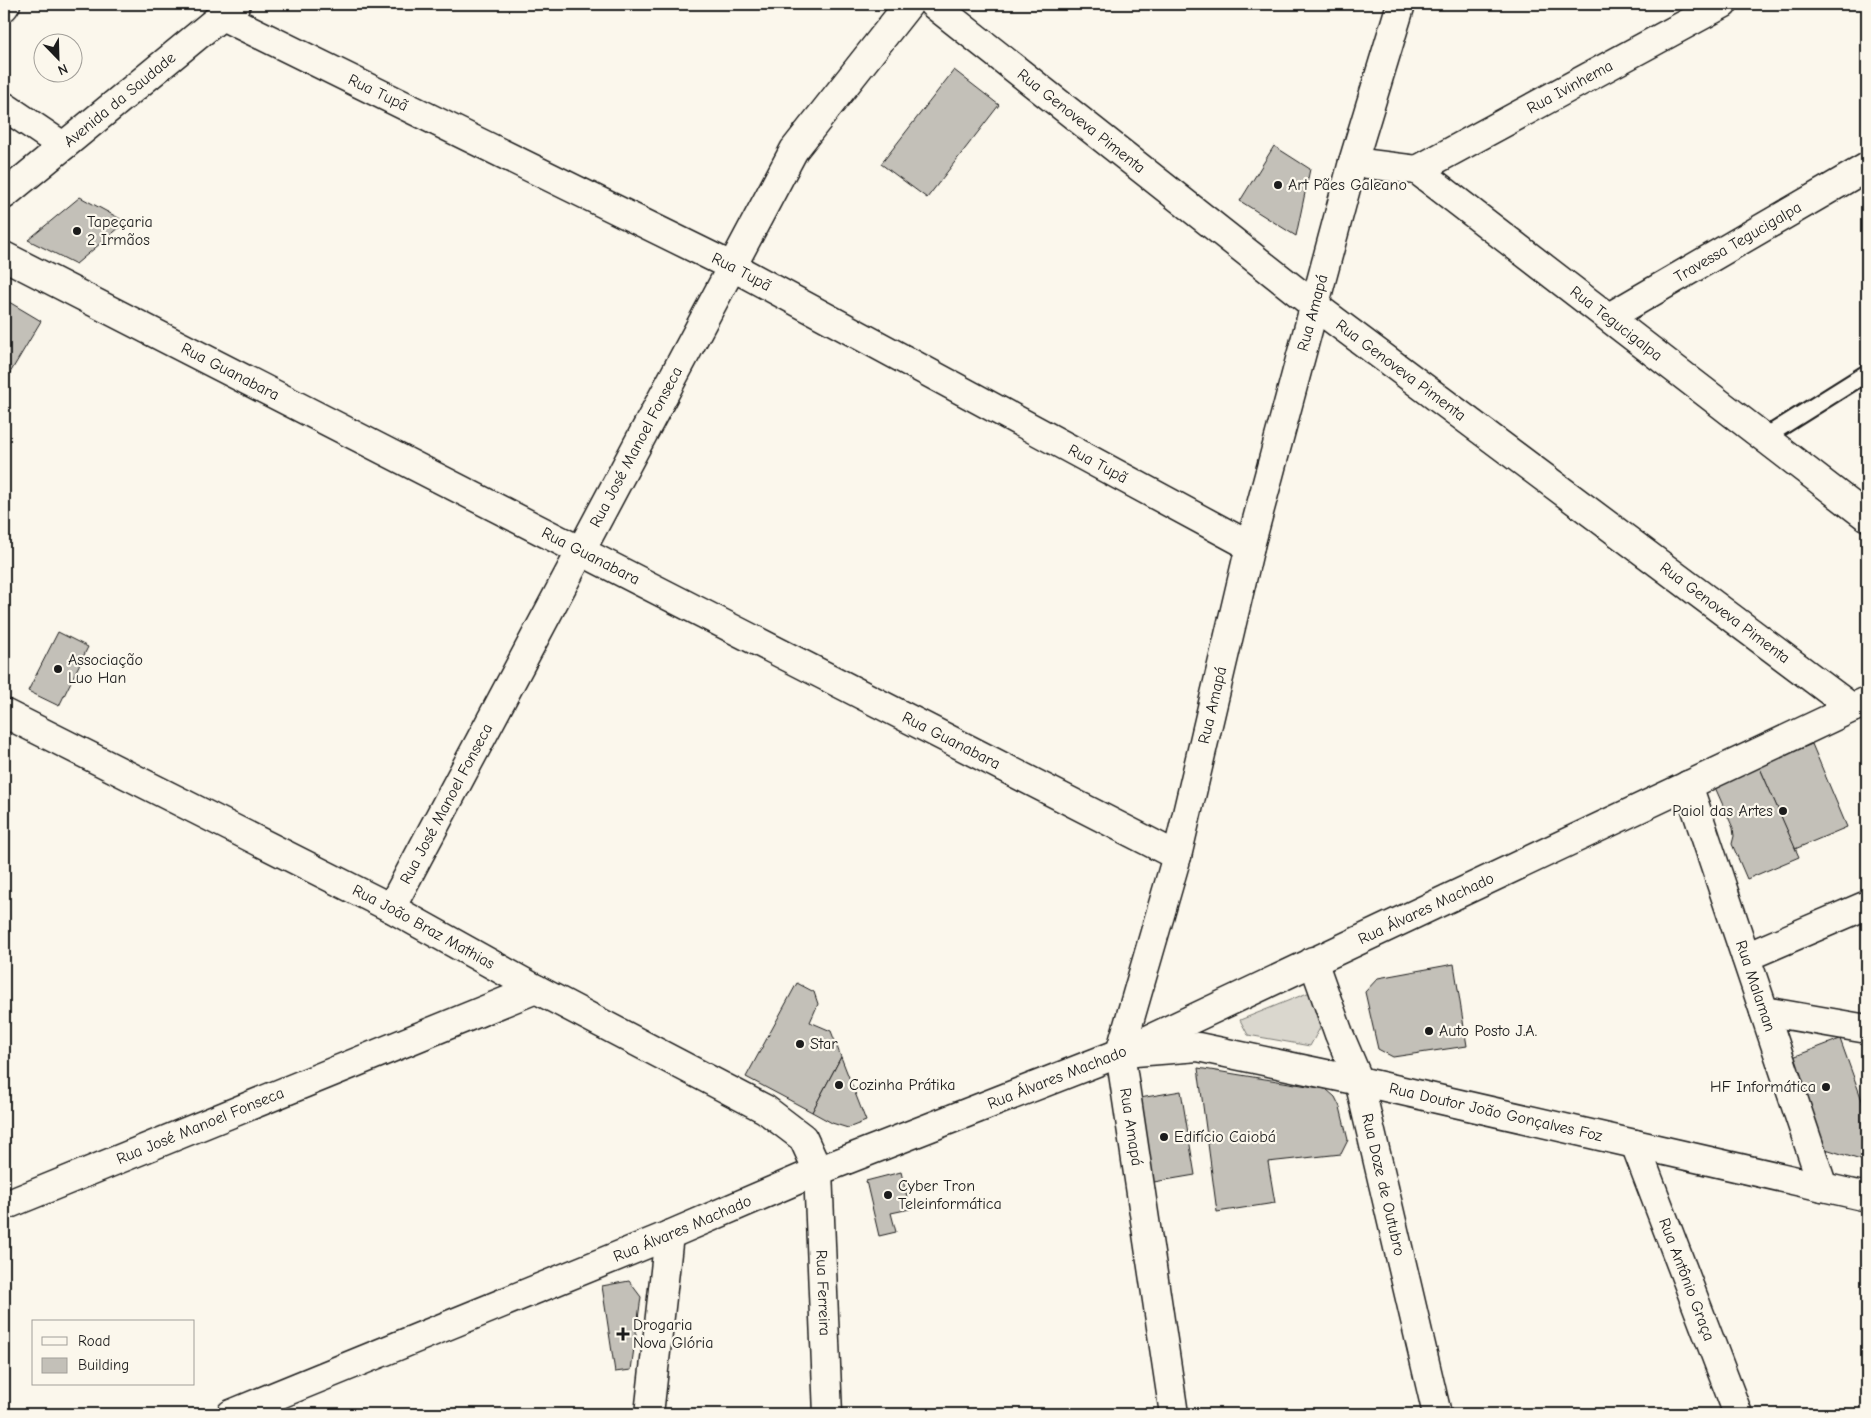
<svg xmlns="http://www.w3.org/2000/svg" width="1871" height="1418" font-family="'Comic Neue',sans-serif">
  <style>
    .green { fill: #dad7ce; stroke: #7b7a75 }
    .building { fill: #c3c0b8; stroke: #1c1c1c }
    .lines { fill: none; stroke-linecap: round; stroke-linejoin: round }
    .lane-casing { stroke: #1c1c1c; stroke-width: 20 }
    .street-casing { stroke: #1c1c1c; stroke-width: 31 }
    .secondary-casing { stroke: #1c1c1c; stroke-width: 31 }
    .lane { stroke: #fbf7ec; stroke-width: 16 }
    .street { stroke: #fbf7ec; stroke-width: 28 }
    .secondary { stroke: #fbf7ec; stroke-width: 28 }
    .poi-dot { fill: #1c1c1c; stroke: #fbf7ec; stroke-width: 2 }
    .labels { text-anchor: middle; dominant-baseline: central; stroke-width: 4.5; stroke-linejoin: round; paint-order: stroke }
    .street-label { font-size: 16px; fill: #1c1c1c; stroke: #fbf7ec }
    .poi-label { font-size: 16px; fill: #1c1c1c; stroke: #fbf7ec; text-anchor: start }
  </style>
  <rect width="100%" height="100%" fill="#fbf7ec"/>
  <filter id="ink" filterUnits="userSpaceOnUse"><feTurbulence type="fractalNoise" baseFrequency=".02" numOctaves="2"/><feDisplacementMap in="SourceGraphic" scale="10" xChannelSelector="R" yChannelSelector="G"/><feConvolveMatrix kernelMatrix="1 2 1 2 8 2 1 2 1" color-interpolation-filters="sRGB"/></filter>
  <g filter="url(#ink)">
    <path class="green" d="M 1310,992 L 1320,1028 L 1310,1046 L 1248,1035 L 1240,1020 Z"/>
    <g class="building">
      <path d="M 954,70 L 999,105 L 927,198 L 881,164 Z"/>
      <path d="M 1274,146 L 1310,169 L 1296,236 L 1240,201 Z"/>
      <path d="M 80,197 L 126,222 L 76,264 L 28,240 Z"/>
      <path d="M 4,299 L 41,321 L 10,373 L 4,369 Z"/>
      <path d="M 58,632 L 88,647 L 59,706 L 28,691 Z"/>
      <path d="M 1812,744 L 1847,827 L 1795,849 L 1759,766 Z"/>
      <path d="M 1759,766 L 1799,857 L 1747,879 L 1732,844 L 1734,836 L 1733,828 L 1714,785 Z"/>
      <path d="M 1454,964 L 1467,1046 L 1393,1057 L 1378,1049 L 1365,992 L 1378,978 Z"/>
      <path d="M 797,983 L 814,992 L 818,1004 L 810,1022 L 831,1031 L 841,1057 L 812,1112 L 746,1077 Z"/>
      <path d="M 1840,1039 L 1867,1114 L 1867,1162 L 1813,1145 L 1785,1060 Z"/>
      <path d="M 841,1057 L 866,1121 L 848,1128 L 832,1123 L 812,1112 Z"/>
      <path d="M 1198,1068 L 1326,1089 L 1335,1097 L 1340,1107 L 1348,1140 L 1341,1154 L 1268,1162 L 1275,1203 L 1217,1212 Z"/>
      <path d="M 1181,1091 L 1195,1175 L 1148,1183 L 1134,1099 Z"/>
      <path d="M 901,1172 L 910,1209 L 891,1213 L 896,1232 L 879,1236 L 866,1181 Z"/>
      <path d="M 629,1281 L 641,1297 L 631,1370 L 615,1372 L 602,1286 Z"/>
    </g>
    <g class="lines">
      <g class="lane-casing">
        <path id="lane" d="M 1765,437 L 1867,373"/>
      </g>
      <g class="street-casing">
        <g id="street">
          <path id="s1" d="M 933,4 L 1315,306 L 1852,708"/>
          <path d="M 4,7 L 6,4"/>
          <path id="s2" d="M 222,16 L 733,267 L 1250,546"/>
          <path d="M 4,106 L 63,146"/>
          <path id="s3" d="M 1353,162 L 1417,170 L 1867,517"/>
          <path id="s4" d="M 1417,170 L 1723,4"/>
          <path id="s5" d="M 4,256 L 1177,856"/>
          <path id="s6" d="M 1609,317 L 1867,167"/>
          <path id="s7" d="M 4,713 L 391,908 L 536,989 L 765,1109 L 803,1138 L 818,1171 L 828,1414"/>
          <path id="s8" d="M 1688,785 L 1823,1187"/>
          <path id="s9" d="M 391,908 L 794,150 L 909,4"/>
          <path d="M 1746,957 L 1867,905"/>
          <path id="s10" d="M 1313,961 L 1339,1034 L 1359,1081 L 1437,1414"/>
          <path d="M 1764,1011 L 1867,1029"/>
          <path id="s11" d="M 1135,1052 L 1198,1047 L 1359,1081 L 1867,1197"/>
          <path id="s12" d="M 1635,1144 L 1738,1414"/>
          <path id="s13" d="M 4,1206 L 536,989"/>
          <path id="s14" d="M 231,1414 L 669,1235 L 818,1171 L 1120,1053 L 1867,701"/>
          <path d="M 649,1414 L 669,1235"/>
          <path id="s15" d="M 1174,1414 L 1120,1053 L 1177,856 L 1250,546 L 1353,162 L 1401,4"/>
        </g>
      </g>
      <g class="secondary-casing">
        <g id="secondary">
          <path id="s16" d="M 4,195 L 236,4"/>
        </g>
      </g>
      <use href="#lane" class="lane"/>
      <use href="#street" class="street"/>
      <use href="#secondary" class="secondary"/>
    </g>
  </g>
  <g class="poi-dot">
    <circle cx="1278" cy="185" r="5"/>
    <circle cx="77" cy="231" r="5"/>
    <circle cx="58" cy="669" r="5"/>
    <circle cx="1783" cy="811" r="5"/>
    <circle cx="1429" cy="1031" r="5"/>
    <circle cx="800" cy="1044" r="5"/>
    <circle cx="839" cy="1085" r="5"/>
    <circle cx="1826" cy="1087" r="5"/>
    <circle cx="1164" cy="1137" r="5"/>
    <circle cx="888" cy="1195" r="5"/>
    <path d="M620.5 1326.5h5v5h5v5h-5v5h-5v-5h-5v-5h5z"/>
  </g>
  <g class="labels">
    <g class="street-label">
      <text stroke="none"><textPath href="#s4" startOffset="174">Rua Ivinhema</textPath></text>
      <text stroke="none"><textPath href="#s2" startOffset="174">Rua Tupã</textPath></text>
      <text stroke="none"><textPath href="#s16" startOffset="150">Avenida da Saudade</textPath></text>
      <text stroke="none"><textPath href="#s1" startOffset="189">Rua Genoveva Pimenta</textPath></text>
      <text stroke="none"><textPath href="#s6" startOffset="149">Travessa Tegucigalpa</textPath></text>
      <text stroke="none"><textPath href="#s2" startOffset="579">Rua Tupã</textPath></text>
      <text stroke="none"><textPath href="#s15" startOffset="1130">Rua Amapá</textPath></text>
      <text stroke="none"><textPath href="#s3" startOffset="316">Rua Tegucigalpa</textPath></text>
      <text stroke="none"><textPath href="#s1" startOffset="594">Rua Genoveva Pimenta</textPath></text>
      <text stroke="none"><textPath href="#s5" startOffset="254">Rua Guanabara</textPath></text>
      <text stroke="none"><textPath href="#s9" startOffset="522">Rua José Manoel Fonseca</textPath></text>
      <text stroke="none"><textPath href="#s2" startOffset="984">Rua Tupã</textPath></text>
      <text stroke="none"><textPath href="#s5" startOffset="659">Rua Guanabara</textPath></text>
      <text stroke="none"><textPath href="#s1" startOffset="999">Rua Genoveva Pimenta</textPath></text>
      <text stroke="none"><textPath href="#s15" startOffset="725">Rua Amapá</textPath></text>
      <text stroke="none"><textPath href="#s5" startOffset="1064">Rua Guanabara</textPath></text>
      <text stroke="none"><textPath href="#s9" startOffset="118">Rua José Manoel Fonseca</textPath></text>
      <text stroke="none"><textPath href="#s14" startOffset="1298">Rua Álvares Machado</textPath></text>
      <text stroke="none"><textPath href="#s7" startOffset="471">Rua João Braz Mathias</textPath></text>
      <text stroke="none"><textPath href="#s8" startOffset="212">Rua Malaman</textPath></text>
      <text stroke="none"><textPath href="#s14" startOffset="892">Rua Álvares Machado</textPath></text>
      <text stroke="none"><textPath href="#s11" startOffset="368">Rua Doutor João Gonçalves Foz</textPath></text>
      <text stroke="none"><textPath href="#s13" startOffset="212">Rua José Manoel Fonseca</textPath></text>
      <text transform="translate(1131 1127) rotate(81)">Rua Amapá</text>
      <text stroke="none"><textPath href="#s10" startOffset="235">Rua Doze de Outubro</textPath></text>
      <text stroke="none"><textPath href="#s14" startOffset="488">Rua Álvares Machado</textPath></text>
      <text stroke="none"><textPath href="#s12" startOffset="145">Rua Antônio Graça</textPath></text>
      <text stroke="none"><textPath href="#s7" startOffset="1064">Rua Ferreira</textPath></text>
    </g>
    <g class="poi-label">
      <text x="1288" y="185">Art Pães Galeano</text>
      <text x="87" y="222">Tapeçaria<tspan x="87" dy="18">2 Irmãos</tspan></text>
      <text x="68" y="660">Associação<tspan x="68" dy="18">Luo Han</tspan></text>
      <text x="1773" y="811" text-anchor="end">Paiol das Artes</text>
      <text x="1439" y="1031">Auto Posto J.A.</text>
      <text x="810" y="1044">Star</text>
      <text x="849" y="1085">Cozinha Prátika</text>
      <text x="1816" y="1087" text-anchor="end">HF Informática</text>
      <text x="1174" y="1137">Edifício Caiobá</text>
      <text x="898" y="1186">Cyber Tron<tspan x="898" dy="18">Teleinformática</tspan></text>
      <text x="633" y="1325">Drogaria<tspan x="633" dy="18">Nova Glória</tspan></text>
    </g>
  </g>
  <rect width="1871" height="1418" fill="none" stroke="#fbf7ec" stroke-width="20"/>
  <rect x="10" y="10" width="1851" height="1398" fill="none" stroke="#1c1c1c" stroke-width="2" filter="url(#ink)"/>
  <rect x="32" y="1320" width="162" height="65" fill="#fbf7ec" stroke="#a29f99"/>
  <rect x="42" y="1337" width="25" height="8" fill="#fbf7ec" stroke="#a29f99"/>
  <text x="78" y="1346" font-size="15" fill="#1c1c1c">Road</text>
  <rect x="42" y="1358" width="25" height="15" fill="#c3c0b8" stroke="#a29f99"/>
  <text x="78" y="1370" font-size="15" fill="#1c1c1c">Building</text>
  <g transform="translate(58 58) rotate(157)"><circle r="24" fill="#fbf7ec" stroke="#a29f99"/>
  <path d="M0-4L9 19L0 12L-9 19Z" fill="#1c1c1c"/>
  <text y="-8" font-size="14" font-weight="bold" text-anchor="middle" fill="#1c1c1c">N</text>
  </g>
</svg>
